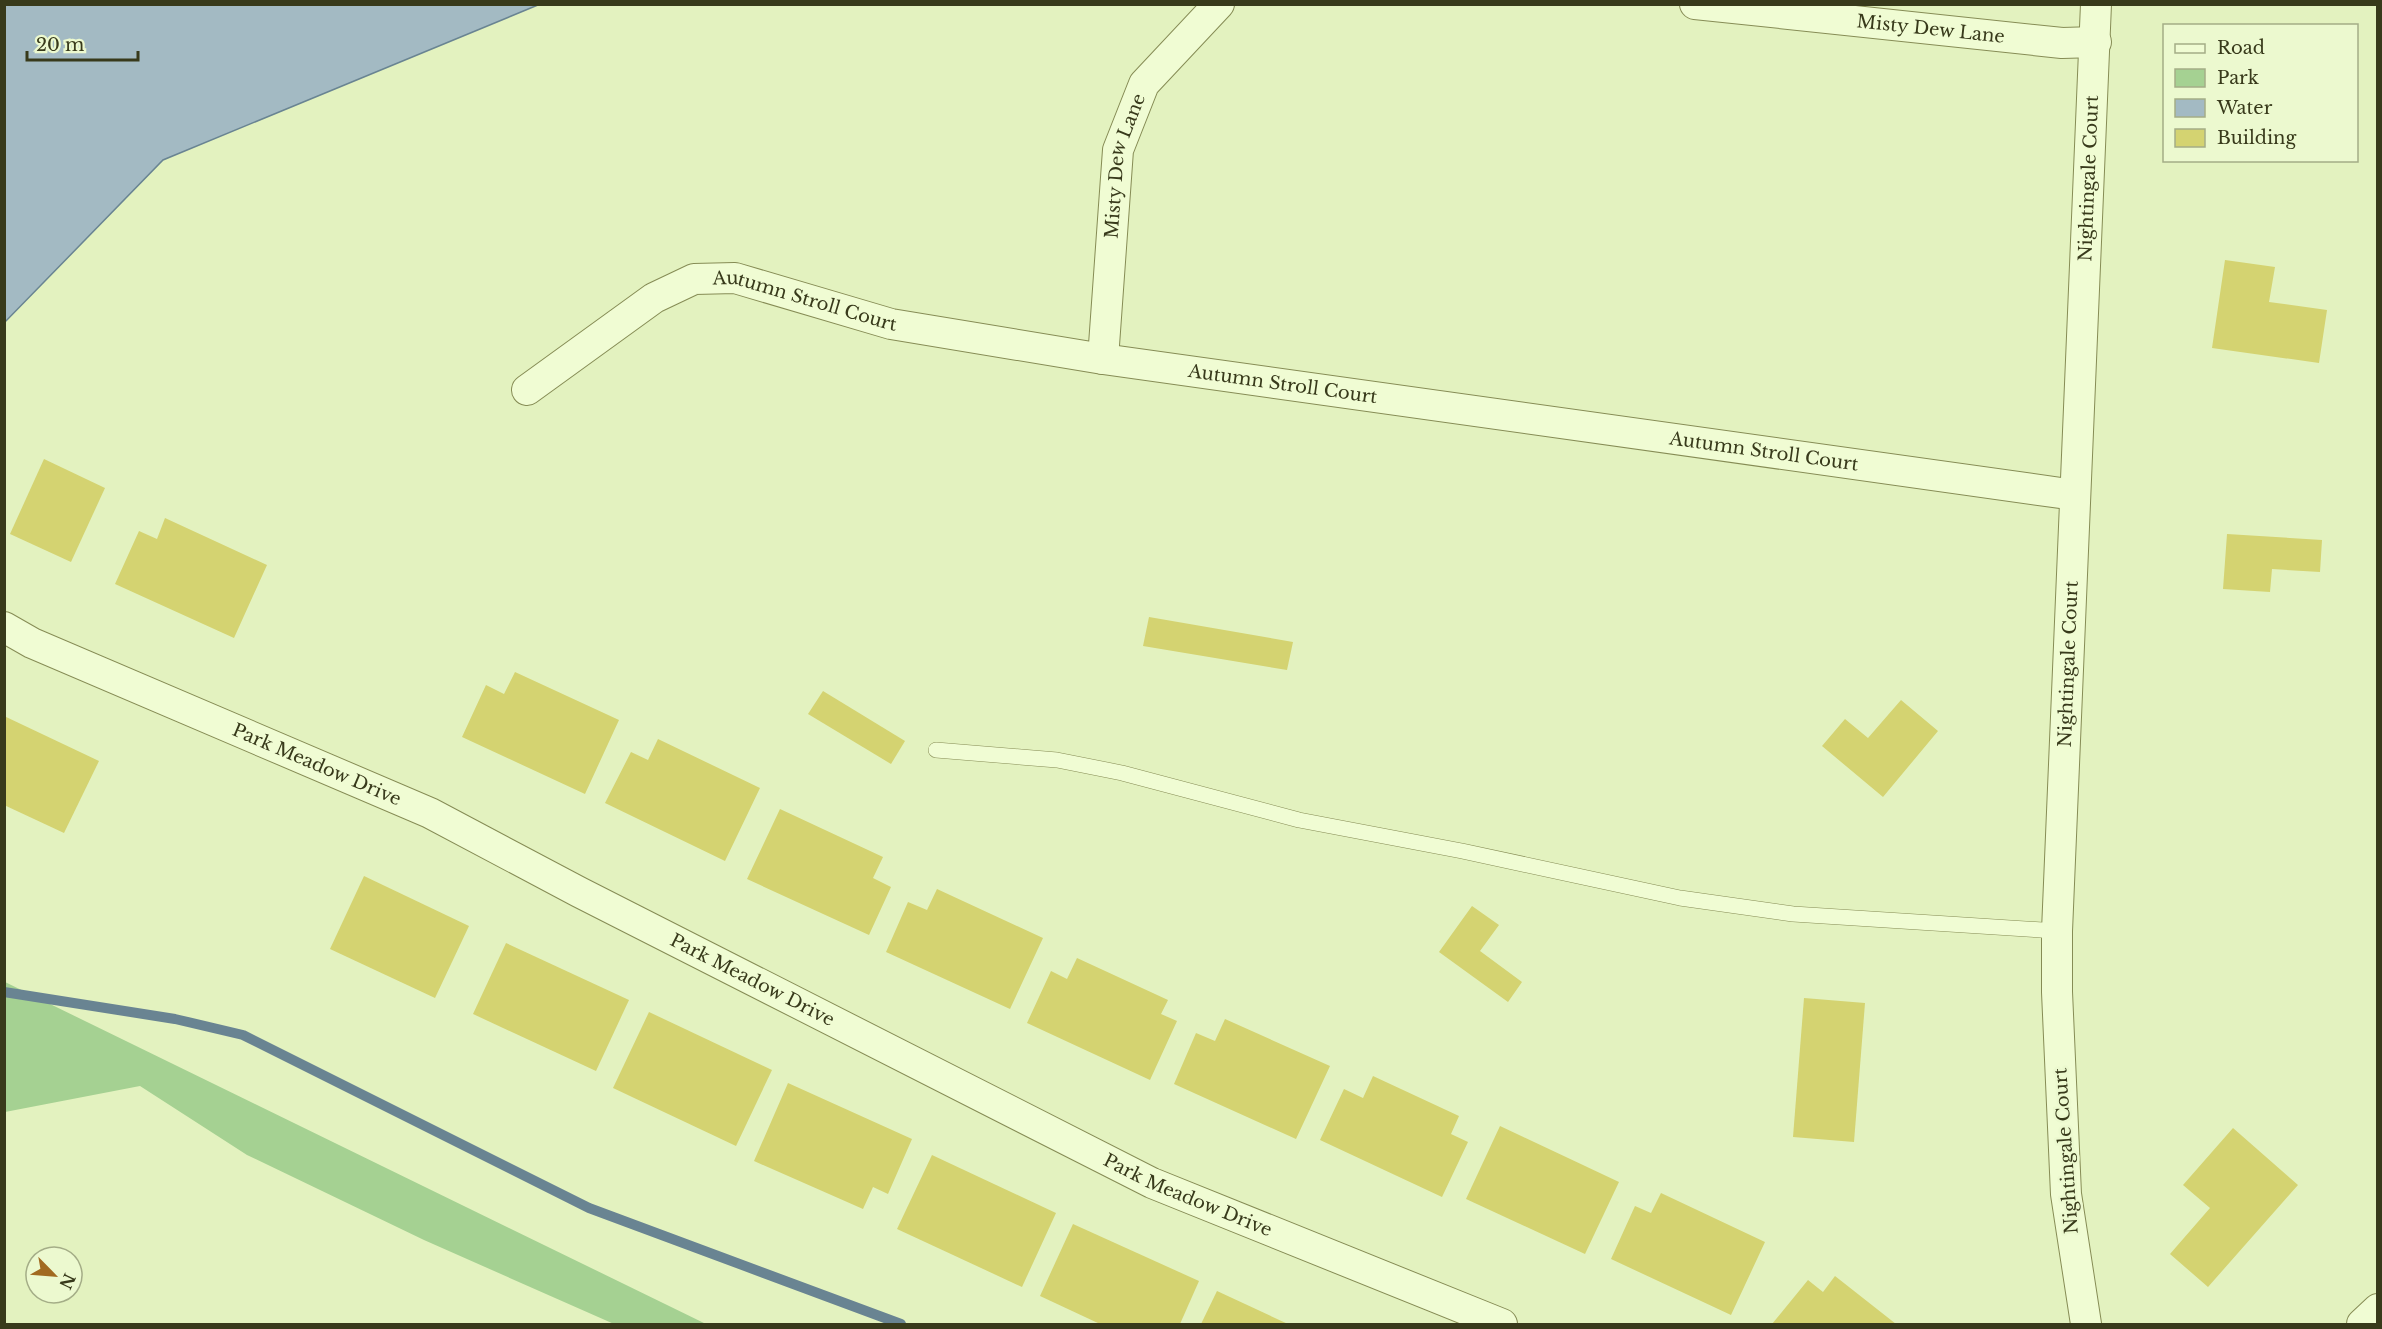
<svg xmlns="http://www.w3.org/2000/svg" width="2382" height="1329" font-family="'Libre Baskerville',serif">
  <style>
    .green { fill: #a5d192 }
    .water { fill: #a3bac3; stroke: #698492; stroke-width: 1.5 }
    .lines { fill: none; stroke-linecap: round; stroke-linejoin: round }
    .stream { stroke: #698492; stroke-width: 10 }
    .building { fill: #d4d371 }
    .service-casing { stroke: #868c55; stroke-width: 16 }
    .minor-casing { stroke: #868c55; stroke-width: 32 }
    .service { stroke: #f0fcd3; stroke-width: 15 }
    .minor { stroke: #f0fcd3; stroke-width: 30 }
    .labels { text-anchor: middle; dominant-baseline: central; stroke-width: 5; stroke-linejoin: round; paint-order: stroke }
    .street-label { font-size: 18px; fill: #383a1b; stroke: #ecf9cf }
  </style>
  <rect width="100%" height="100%" fill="#e3f2bf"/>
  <path class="green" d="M 5,982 L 706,1324 L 614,1324 L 424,1240 L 247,1155 L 140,1086 L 5,1112 Z"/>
  <path class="water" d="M 5,4 L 538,4 L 538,5 L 163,160 L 5,322 Z"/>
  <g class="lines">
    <path class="stream" d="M 4,992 L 175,1019 L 243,1035 L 589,1208 L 901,1324"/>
  </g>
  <g class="building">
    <path d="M 2225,260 L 2275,267 L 2269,302 L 2327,310 L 2319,363 L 2212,348 Z"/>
    <path d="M 44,459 L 105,488 L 71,562 L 10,534 Z"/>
    <path d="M 165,518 L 267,565 L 234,638 L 115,584 L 139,531 L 157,539 Z"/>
    <path d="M 2227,534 L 2322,540 L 2320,572 L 2272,569 L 2270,592 L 2223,589 Z"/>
    <path d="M 1149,617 L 1293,642 L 1287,670 L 1143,646 Z"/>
    <path d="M 515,672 L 619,720 L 585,794 L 462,737 L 486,685 L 504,694 Z"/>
    <path d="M 823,691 L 905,741 L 891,764 L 808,714 Z"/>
    <path d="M 1901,700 L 1938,731 L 1883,797 L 1822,746 L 1845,719 L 1868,738 Z"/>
    <path d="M 4,716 L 99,761 L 64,833 L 4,805 Z"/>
    <path d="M 658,739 L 760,788 L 725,861 L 605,803 L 631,752 L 648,760 Z"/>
    <path d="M 780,809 L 883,857 L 873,878 L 891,887 L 869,935 L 747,879 Z"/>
    <path d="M 364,876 L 469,926 L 435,998 L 330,949 Z"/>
    <path d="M 937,889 L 1043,938 L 1010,1009 L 886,952 L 908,902 L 927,910 Z"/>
    <path d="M 1472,906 L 1499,925 L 1480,951 L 1522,982 L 1508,1002 L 1439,952 Z"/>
    <path d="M 506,943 L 629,1000 L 596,1071 L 473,1014 Z"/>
    <path d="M 1077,958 L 1168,1000 L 1161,1014 L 1177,1021 L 1150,1080 L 1027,1023 L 1051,971 L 1067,979 Z"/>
    <path d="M 1804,998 L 1865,1003 L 1854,1142 L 1793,1137 Z"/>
    <path d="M 649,1012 L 772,1070 L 736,1146 L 613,1088 Z"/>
    <path d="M 1225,1019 L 1330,1066 L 1296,1139 L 1174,1084 L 1196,1033 L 1215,1041 Z"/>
    <path d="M 1373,1076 L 1459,1116 L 1451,1134 L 1468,1142 L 1442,1197 L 1320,1140 L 1344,1089 L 1363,1098 Z"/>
    <path d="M 788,1083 L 912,1139 L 888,1194 L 873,1187 L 863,1209 L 754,1161 Z"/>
    <path d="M 1500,1126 L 1619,1182 L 1585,1254 L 1466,1199 Z"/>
    <path d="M 2233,1128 L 2298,1185 L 2208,1287 L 2170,1254 L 2210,1208 L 2183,1185 Z"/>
    <path d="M 932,1155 L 1056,1213 L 1022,1287 L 897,1229 Z"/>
    <path d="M 1661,1193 L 1765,1242 L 1731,1315 L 1611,1259 L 1635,1206 L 1651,1213 Z"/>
    <path d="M 1073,1224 L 1199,1281 L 1180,1324 L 1100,1324 L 1040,1296 Z"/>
    <path d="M 1835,1276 L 1896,1324 L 1772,1324 L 1808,1280 L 1823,1292 Z"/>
    <path d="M 1217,1291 L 1288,1324 L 1201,1324 Z"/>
  </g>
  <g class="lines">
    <g class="service-casing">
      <path id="service" d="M 936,750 L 1057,760 L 1122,773 L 1299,820 L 1462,851 L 1680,898 L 1793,914 L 2057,931"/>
    </g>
    <g class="minor-casing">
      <g id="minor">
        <path id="s1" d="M 1695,4 L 2062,43 L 2096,42"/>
        <path id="s2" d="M 1103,359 L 1118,150 L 1144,84 L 1219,4"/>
        <path id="s3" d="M 527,390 L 654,298 L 694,279 L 735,278 L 891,324 L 1103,359 L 2075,495"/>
        <path id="s4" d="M 4,627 L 32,643 L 430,813 L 579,892 L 1152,1183 L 1502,1324"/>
        <path id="s5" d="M 2086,1324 L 2066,1194 L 2057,992 L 2057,931 L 2096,4"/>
        <path d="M 2362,1324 L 2378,1309"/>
      </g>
    </g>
    <use href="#service" class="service"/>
    <use href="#minor" class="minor"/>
  </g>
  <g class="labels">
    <g class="street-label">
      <text stroke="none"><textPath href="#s1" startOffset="237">Misty Dew Lane</textPath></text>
      <text stroke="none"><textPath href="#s2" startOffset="195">Misty Dew Lane</textPath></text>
      <text stroke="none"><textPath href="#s5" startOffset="1148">Nightingale Court</textPath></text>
      <text stroke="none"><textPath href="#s3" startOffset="315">Autumn Stroll Court</textPath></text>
      <text stroke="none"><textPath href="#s3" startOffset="801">Autumn Stroll Court</textPath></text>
      <text stroke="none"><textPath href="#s3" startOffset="1287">Autumn Stroll Court</textPath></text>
      <text stroke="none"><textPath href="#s5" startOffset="662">Nightingale Court</textPath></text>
      <text stroke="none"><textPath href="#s4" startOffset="342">Park Meadow Drive</textPath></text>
      <text stroke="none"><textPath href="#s4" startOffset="828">Park Meadow Drive</textPath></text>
      <text transform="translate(2066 1151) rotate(-94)">Nightingale Court</text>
      <text stroke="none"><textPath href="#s4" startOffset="1314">Park Meadow Drive</textPath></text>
    </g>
  </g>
  <rect width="2382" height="1329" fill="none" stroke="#383a1b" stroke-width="12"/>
  <rect x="2163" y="24" width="195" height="138" fill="#ecf9cf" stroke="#a4ad87" stroke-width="1.5"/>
  <rect x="2175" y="44" width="30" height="9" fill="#f0fcd3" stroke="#a4ad87" stroke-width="1.5"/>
  <text x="2217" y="54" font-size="18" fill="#383a1b">Road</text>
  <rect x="2175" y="69" width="30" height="18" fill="#a5d192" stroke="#a4ad87" stroke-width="1.5"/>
  <text x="2217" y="84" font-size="18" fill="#383a1b">Park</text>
  <rect x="2175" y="99" width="30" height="18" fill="#a3bac3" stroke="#a4ad87" stroke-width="1.5"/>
  <text x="2217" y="114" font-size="18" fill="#383a1b">Water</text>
  <rect x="2175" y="129" width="30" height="18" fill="#d4d371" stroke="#a4ad87" stroke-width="1.5"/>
  <text x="2217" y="144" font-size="18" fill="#383a1b">Building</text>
  <g transform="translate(54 1275) rotate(115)"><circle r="28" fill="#ecf9cf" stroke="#a4ad87" stroke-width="1.5"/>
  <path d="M0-4.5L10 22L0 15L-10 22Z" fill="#a16a20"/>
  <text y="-9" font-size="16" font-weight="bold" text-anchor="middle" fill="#383a1b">N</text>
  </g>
  <path d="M27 51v9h111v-9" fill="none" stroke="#383a1b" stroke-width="3"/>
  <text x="36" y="51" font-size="18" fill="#383a1b" stroke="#ecf9cf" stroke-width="4.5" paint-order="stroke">20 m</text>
</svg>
